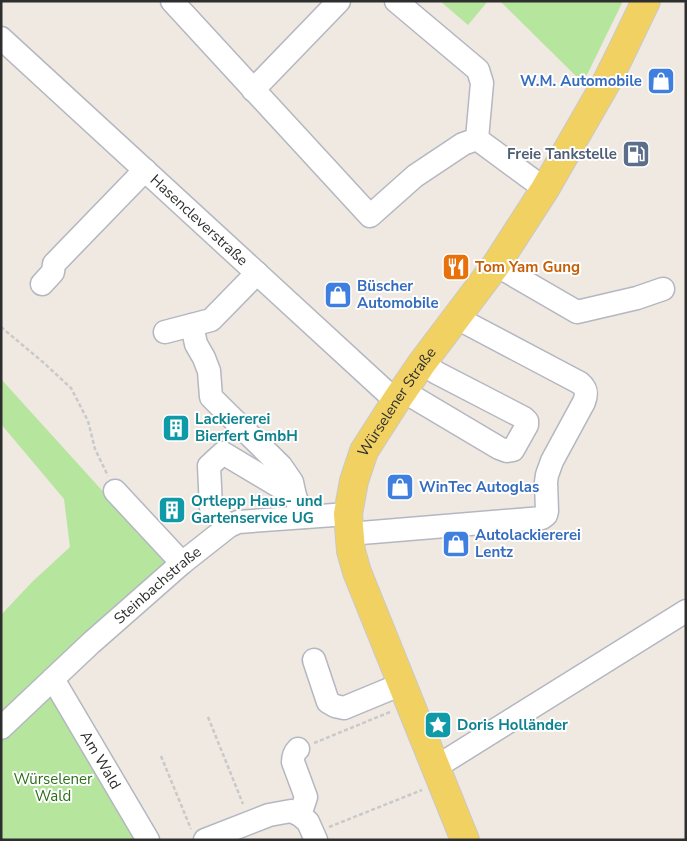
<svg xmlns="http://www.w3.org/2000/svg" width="687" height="841" font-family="'Nunito Sans',sans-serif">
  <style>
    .green { fill: #b6e59e }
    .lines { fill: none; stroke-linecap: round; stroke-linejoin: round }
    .minor-casing { stroke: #b4b7c1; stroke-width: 25 }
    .major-casing { stroke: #c9c9c9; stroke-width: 30 }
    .path { stroke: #c9c9c9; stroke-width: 2.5; stroke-dasharray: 4 2.5; stroke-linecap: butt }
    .minor { stroke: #fff; stroke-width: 22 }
    .major { stroke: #f2d163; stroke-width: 28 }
    .labels { text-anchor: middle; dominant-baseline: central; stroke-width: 4; stroke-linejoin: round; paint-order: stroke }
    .shop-label { font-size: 15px; font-weight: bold; fill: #366cbe; stroke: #fff; text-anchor: start }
    .service-label { font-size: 15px; font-weight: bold; fill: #4e5e75; stroke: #fff; text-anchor: end }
    .street-label { font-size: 15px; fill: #2e2e2e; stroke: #fff }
    .food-label { font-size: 15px; font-weight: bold; fill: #c56008; stroke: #fff; text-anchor: start }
    .culture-label { font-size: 15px; font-weight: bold; fill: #0d838f; stroke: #fff; text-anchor: start }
    .park-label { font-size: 15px; fill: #2c6e1b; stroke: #fff }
  </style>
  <rect width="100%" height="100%" fill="#efe9e1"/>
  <g class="green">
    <path d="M 440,1 L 488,1 L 468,25 Z"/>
    <path d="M 500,1 L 623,1 L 583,83 Z"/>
    <path d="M 1,379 L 166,561 L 43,676 L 142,840 L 1,840 L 1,615 L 32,582 L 70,547 L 64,499 L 1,424 Z"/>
  </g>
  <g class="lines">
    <g class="minor-casing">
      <g id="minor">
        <path d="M 172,1 L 370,216 L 415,176 L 463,144 L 477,139 L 545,189"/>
        <path d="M 396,1 L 478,70 L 482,83 L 477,139"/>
        <path id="s1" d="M 1,38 L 396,401"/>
        <path d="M 253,90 L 339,1"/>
        <path d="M 496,265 L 577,312 L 637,298 L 663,289"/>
        <path d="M 42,284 L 53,272 L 54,264 L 145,170"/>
        <path d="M 192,325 L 196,344 L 204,358 L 209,371 L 211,397 L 223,409 L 281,466 L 292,482 L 295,496 L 303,517"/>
        <path d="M 165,332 L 211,320 L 257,273"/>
        <path d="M 403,391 L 499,448 L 507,451 L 513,450 L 527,425 L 527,421 L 524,418 L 437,373 L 422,363"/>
        <path d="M 115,491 L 182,563"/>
        <path d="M 229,526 L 211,508 L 209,466 L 223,453 L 295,496"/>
        <path d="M 349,534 L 542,518 L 546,515 L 547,511 L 546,482 L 547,475 L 552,461 L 584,402 C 587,394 587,389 580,383 L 457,318"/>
        <path d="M 314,660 L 328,702 L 335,706 L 344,708 L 402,684"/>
        <path id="s2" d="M 53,679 L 148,840"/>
        <path id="s3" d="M 1,728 L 91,643 L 182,563 L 229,526 L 238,522 L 348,514"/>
        <path d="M 298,749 C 294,753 293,756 293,762 L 306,797 L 300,815"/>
        <path d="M 436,767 L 686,611"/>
        <path d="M 205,840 L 269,815 L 291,811 L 300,815 L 308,822 L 316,840"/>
      </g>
    </g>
    <g class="major-casing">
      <g id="major">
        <path id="s4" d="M 465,840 L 357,572 L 351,551 L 348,514 L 354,481 L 364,451 L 396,401 L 422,363 L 496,265 L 545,189 L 606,83 L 621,53 L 646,1"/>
      </g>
    </g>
    <g class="path">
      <path d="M 1,327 L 44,363 L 71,388 L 88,421 L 95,449 L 108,476"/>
      <path d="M 208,717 L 243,804"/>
      <path d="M 314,743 L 390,712"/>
      <path d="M 161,756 L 191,829"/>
      <path d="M 329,827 L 422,790"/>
    </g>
    <use href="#minor" class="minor"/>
    <use href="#major" class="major"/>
  </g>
  <defs>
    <g id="shop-square" transform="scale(1.4375)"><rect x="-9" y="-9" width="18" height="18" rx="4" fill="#3f7fe0" stroke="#fff"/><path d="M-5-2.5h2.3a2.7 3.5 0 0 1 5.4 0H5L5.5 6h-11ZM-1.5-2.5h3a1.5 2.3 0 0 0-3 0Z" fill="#fff"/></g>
    <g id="fuel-square" transform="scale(1.4375)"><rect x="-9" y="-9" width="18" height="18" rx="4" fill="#5c6f8a" stroke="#fff"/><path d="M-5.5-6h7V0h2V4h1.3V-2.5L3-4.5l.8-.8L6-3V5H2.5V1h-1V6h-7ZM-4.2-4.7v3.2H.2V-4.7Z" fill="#fff"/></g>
    <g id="restaurant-square" transform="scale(1.4375)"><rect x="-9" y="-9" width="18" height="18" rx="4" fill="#e8710a" stroke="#fff"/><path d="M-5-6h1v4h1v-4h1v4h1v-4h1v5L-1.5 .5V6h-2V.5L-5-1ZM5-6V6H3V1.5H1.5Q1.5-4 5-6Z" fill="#fff"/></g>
    <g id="building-square" transform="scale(1.4375)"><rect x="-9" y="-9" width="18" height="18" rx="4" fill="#0f9aa8" stroke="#fff"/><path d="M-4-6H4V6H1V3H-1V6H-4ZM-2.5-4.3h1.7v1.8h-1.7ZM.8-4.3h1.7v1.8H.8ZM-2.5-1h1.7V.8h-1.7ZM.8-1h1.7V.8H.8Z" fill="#fff"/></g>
    <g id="sight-square" transform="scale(1.4375)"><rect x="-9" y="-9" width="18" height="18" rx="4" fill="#0f9aa8" stroke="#fff"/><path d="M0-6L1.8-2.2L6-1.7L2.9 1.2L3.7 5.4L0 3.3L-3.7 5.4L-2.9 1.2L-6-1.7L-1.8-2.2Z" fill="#fff"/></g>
  </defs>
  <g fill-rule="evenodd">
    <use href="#shop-square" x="661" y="81"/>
    <use href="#fuel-square" x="636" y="154"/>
    <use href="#restaurant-square" x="456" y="267"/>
    <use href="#shop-square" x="338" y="295"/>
    <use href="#building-square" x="176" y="428"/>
    <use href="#shop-square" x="400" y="487"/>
    <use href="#building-square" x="172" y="510"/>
    <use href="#shop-square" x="456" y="544"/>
    <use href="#sight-square" x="438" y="725"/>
  </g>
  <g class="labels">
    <g class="shop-label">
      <text x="642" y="81" text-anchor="end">W.M. Automobile</text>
      <text x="357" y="286">Büscher<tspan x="357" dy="17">Automobile</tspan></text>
      <text x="419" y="487">WinTec Autoglas</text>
      <text x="475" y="535">Autolackiererei<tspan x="475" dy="17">Lentz</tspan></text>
    </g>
    <g class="service-label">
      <text x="617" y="154">Freie Tankstelle</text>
    </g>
    <g class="street-label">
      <text stroke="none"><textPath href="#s1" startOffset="269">Hasencleverstraße</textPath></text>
      <text stroke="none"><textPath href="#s4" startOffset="472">Würselener Straße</textPath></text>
      <text stroke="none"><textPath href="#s3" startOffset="212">Steinbachstraße</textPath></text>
      <text stroke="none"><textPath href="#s2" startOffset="94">Am Wald</textPath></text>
    </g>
    <g class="food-label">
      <text x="475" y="267">Tom Yam Gung</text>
    </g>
    <g class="culture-label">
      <text x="195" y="419">Lackiererei<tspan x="195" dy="17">Bierfert GmbH</tspan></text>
      <text x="191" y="501">Ortlepp Haus- und<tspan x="191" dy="17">Gartenservice UG</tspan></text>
      <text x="457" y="725">Doris Holländer</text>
    </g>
    <g class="park-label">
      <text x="53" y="779">Würselener<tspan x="53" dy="17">Wald</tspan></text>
    </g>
  </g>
  <rect width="687" height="841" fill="none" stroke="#2e2e2e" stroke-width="5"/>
</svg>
